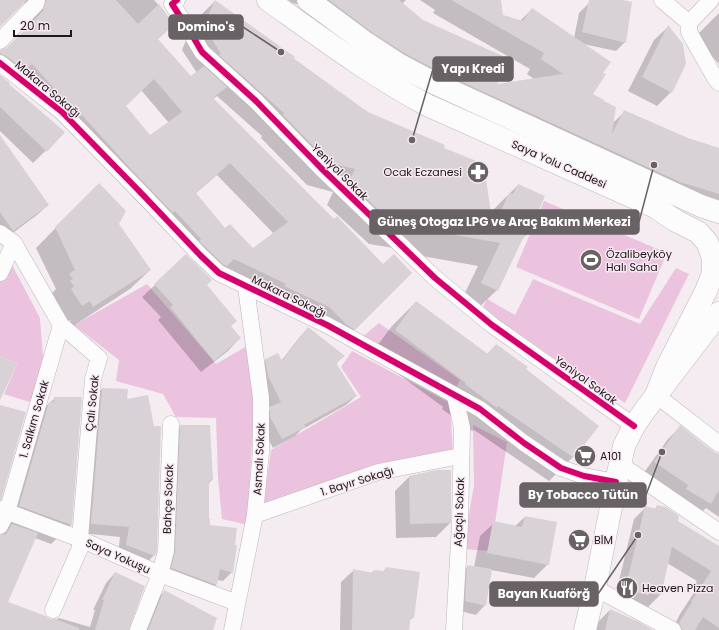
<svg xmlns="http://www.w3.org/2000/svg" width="719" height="630" font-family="Poppins,sans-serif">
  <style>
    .green { fill: #ecc3df }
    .shadow { fill: #0003; fill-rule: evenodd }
    .building { fill: #d8d2d6; fill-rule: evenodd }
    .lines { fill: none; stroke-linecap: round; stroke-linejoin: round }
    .street-casing { stroke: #bcb6ba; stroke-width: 17 }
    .secondary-casing { stroke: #bcb6ba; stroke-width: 23 }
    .street { stroke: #fdfcfd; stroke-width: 16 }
    .secondary { stroke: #fdfcfd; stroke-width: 22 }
    .cycleway-casing { stroke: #f8e9f2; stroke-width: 8 }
    .cycleway { stroke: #d6006c; stroke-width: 6 }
    .labels { text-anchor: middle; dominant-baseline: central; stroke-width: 3; stroke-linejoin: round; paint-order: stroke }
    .street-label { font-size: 11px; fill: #1c171a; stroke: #f8e9f2 }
    .poi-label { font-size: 11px; fill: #1c171a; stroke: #f8e9f2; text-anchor: start }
    .leader { fill: none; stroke: #686265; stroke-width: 1.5 }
    .callout-dot { fill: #686265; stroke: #f8e9f2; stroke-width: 1.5 }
    .callout { fill: #686265; stroke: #686265; stroke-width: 1.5 }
    .callout-label { font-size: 12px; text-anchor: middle; font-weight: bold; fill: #fff }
  </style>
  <rect width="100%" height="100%" fill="#f4ecf1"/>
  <g class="green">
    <path d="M 544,201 L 667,253 L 639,319 L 516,267 Z"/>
    <path d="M 11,263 L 40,318 L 44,368 L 30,402 L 4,394 L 17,364 L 0,356 L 0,282 L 6,268 Z"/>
    <path d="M 676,268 L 689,274 L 625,403 L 561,363 L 482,309 L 487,299 L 515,315 L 533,279 L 640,324 Z"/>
    <path d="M 147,284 L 216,364 L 247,346 L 254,399 L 248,525 L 222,519 L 218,477 L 216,418 L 176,417 L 163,394 L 116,381 L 119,360 L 74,325 Z"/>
    <path d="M 379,323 L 460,380 L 455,390 L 361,338 Z"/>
    <path d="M 352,351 L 450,403 L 453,454 L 263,507 L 271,450 L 361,397 L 341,367 Z"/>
    <path d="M 473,425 L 507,442 L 491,551 L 463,549 L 474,485 Z"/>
  </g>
  <g class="shadow">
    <path d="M 0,0 L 154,0 L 164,11 L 173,25 L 157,40 L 191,77 L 197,73 L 182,50 L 193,23 L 215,1 L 368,113 L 443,148 L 490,213 L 518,185 L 527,234 L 519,242 L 497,290 L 474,312 L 459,305 L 478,266 L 405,253 L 406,250 L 369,244 L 327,205 L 333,192 L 307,185 L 261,138 L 262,136 L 217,96 L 213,99 L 334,221 L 383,265 L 411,273 L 342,341 L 212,277 L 188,254 L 189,252 L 162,223 L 160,225 L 117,180 L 69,127 L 67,129 L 18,76 L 0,73 L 0,51 L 6,49 L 31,24 L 34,15 L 26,3 L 22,3 L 0,26 ZM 141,90 L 169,123 L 150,136 L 124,106 ZM 217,175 L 274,234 L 253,250 L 225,230 L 195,194 Z"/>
    <path d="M 288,0 L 406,0 L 400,6 L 496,85 L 534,79 L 527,74 L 530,69 L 433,13 L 435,10 L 420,0 L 500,0 L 502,16 L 520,21 L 532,9 L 574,38 L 579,13 L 592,0 L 620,0 L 625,42 L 616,51 L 583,44 L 601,74 L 592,95 L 613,123 L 625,111 L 687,139 L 719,149 L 719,212 L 300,5 L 292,3 Z"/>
    <path d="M 719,13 L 719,64 L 695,37 Z"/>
    <path d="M 668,27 L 671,92 L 657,106 L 628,91 L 654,40 Z"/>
    <path d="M 0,77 L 64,133 L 33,163 L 0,131 Z"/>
    <path d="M 0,137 L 48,205 L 37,215 L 2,241 L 0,238 Z"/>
    <path d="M 99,184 L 118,224 L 150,270 L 130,289 L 73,326 L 70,320 L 62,325 L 51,294 L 56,289 L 36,248 Z"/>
    <path d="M 155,285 L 206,285 L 230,326 L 240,338 L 228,351 L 201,372 L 158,320 L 161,317 L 142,297 Z"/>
    <path d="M 416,302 L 487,354 L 496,345 L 525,369 L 573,457 L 549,481 L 474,430 L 472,431 L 442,409 L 443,407 L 371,354 L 392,326 Z"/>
    <path d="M 308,328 L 343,356 L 336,364 L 356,396 L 346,405 L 301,430 L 295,436 L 273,448 L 262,427 L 262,418 L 271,409 L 259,385 L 256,370 L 266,360 L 281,361 L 299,338 Z"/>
    <path d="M 102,389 L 126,401 L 154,555 L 145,565 L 118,554 L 120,537 L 82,533 L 93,398 Z"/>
    <path d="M 55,398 L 81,398 L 71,525 L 51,544 L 35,538 L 6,603 L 49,620 L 55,620 L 59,618 L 90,627 L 95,610 L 93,610 L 106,583 L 115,573 L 128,630 L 0,630 L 0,536 L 8,529 L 0,526 L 29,422 Z"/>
    <path d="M 181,426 L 212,480 L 208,484 L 209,526 L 232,572 L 223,581 L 217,580 L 216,585 L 207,594 L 163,577 L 172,436 Z"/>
    <path d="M 680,427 L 719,456 L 719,517 L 706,508 L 698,516 L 643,474 L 668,439 Z"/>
    <path d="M 409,477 L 450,523 L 436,537 L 396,538 L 395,491 Z"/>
    <path d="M 657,506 L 677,522 L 719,548 L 719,630 L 672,630 L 680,614 L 697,588 L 694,586 L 697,581 L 667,563 L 660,595 L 648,607 L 614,601 L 634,519 L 646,507 L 655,509 Z"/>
    <path d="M 525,517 L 548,564 L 534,578 L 491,570 L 485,605 L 476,615 L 456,610 L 458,576 L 468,566 L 474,567 L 480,536 L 494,523 L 515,526 Z"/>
    <path d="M 386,568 L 413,617 L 410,620 L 408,630 L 340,630 L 341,582 L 354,570 L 371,573 L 374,571 L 383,572 Z"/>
    <path d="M 164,592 L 212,630 L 143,630 L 154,601 Z"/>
    <path d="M 610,610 L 651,630 L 596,630 L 598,622 Z"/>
  </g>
  <g class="building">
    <path d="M 0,0 L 27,0 L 0,27 Z"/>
    <path d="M 46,0 L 116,0 L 138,24 L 159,4 L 174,25 L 158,39 L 191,76 L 204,66 L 227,87 L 213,98 L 334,219 L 337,216 L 383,264 L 394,254 L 412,273 L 355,330 L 347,325 L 329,307 L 284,286 L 286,284 L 234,259 L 227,266 L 224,265 L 199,241 L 201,239 L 175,211 L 173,213 L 129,167 L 82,115 L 80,117 L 32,64 L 25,70 L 6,56 L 0,54 L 0,50 L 7,48 L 43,11 ZM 154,79 L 182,112 L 150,135 L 126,106 ZM 230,163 L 288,222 L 253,248 L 230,224 L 225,228 L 196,193 Z"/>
    <path d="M 215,0 L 295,57 L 294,59 L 368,112 L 445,145 L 444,148 L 484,164 L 493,228 L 509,193 L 513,194 L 518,184 L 545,196 L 528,235 L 525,234 L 498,291 L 481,283 L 500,243 L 427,230 L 428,228 L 391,222 L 349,182 L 355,169 L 330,163 L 283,115 L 284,113 L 219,55 L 221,54 L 204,26 Z"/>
    <path d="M 329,0 L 399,0 L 423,20 L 507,58 L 497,84 L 563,74 L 541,59 L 544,53 L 451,0 L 501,0 L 503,15 L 523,21 L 532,8 L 611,62 L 603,73 L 606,74 L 593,94 L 604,100 L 604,101 L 616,107 L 612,134 L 624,110 L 688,138 L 719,148 L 719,194 L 680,182 L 438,71 L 404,53 L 373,33 Z"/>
    <path d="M 589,0 L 623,0 L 632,2 L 626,43 L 582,32 Z"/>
    <path d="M 668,25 L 683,44 L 686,64 L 672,93 L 642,77 Z"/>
    <path d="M 0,75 L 10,83 L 9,84 L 65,132 L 47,152 L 0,107 Z"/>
    <path d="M 0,135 L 49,205 L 13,231 L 0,212 Z"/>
    <path d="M 99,183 L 126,211 L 119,224 L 151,270 L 93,307 L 90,301 L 82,306 L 71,289 L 74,286 L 70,281 L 73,279 L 69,274 L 75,270 L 55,227 Z"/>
    <path d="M 186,254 L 212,280 L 207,285 L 237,321 L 231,326 L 241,338 L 214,361 L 170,307 L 173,305 L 154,284 Z"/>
    <path d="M 416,301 L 488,354 L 496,344 L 528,367 L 526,369 L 599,426 L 574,458 L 498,406 L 497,408 L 465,384 L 466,383 L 395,330 Z"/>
    <path d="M 308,327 L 345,356 L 336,363 L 357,396 L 304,425 L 306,427 L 282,439 L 270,417 L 270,407 L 281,402 L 268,376 L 265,359 L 278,353 L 282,361 Z"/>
    <path d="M 0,356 L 17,364 L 0,400 Z"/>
    <path d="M 102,388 L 128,389 L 127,399 L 148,395 L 154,426 L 161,426 L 157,550 L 155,556 L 126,545 L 129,527 L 91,524 Z"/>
    <path d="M 54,397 L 82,397 L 72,525 L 19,506 L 49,402 L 54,402 Z"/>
    <path d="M 0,405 L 26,412 L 1,500 L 0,500 Z"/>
    <path d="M 180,425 L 210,425 L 213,480 L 209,481 L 209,519 L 210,519 L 210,525 L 237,528 L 235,545 L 237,545 L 233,573 L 220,569 L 217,585 L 171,568 L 175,552 Z"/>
    <path d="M 680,425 L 713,452 L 719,454 L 719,490 L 711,504 L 686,489 L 688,485 L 654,462 Z"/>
    <path d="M 436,470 L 451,470 L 451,523 L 410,524 L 409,476 Z"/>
    <path d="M 657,505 L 666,507 L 679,516 L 678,521 L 719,546 L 719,628 L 703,617 L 695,630 L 682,630 L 679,623 L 692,602 L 691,602 L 711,571 L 672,547 L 661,595 L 649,593 L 648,595 L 625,590 L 645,506 L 656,509 Z"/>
    <path d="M 525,516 L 557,522 L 549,565 L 487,553 L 493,521 L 522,527 Z"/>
    <path d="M 12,524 L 38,533 L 8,602 L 46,616 L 50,619 L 55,619 L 79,628 L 79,630 L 0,630 L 0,535 L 6,534 Z"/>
    <path d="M 467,565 L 492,569 L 486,606 L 465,601 Z"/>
    <path d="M 386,567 L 420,572 L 414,618 L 411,617 L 409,630 L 352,630 L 353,569 L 373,573 L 374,570 L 385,571 Z"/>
    <path d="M 115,572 L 145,586 L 129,630 L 95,630 L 104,600 L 102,600 Z"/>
    <path d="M 164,590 L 217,618 L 213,630 L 148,630 Z"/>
    <path d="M 610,609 L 639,622 L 653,630 L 605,630 Z"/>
  </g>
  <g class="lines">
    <g class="street-casing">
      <g id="street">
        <path d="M 177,0 L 172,4 L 192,35 L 202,52 L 256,101 L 321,168 L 435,278 L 492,325 L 634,426"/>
        <path d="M 662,0 L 689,23 L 689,32 L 715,78 L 719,83"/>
        <path d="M 689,23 L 711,0"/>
        <path d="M 0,41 L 36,4 L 37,0"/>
        <path d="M 0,63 L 62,112 L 144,196 L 200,255 L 219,273 L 327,325 L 480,409 L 524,443 L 561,468 L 584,476 L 616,482"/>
        <path d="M 0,233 L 14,243 L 61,325 L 99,358 L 93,379 L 80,539 L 80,548 L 53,610"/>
        <path d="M 0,273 L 14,243"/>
        <path d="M 656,395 L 719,444"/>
        <path d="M 620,464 L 719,532"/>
        <path d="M 0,509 L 80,539 L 160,574 L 237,603"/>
        <path d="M 255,515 L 378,472 L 460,456"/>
        <path d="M 0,526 L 7,512 L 61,325"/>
        <path d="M 595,588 L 673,630"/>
        <path d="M 138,630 L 160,574 L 166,551 L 171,424"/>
        <path d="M 232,630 L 255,515 L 261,452 L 261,398 L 246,287"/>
        <path d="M 454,630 L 460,524 L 462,428 L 455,396"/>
      </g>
    </g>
    <g class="secondary-casing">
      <g id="secondary">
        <path d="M 268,0 C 320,37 371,75 427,105 L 655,207 L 676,221 L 698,232 L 707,242 L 713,258 L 713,273 L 706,291 L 667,367 L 656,395"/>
        <path d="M 308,0 L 366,43 L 398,64 L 432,82 L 701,206 L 719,212"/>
        <path d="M 585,630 L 595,588 L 616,482 L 624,446 L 634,426 L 645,410 L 719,313"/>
      </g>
    </g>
    <use href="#street" class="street"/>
    <use href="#secondary" class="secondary"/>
    <g class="cycleway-casing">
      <g id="cycleway">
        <path d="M 177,0 L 172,4 L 192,35 L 202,52 L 256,101 L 321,168 L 435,278 L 492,325 L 634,426"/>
        <path d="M 0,63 L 62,112 L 144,196 L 200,255 L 219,273 L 327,325 L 480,409 L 524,443 L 561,468 L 584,476 L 616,482"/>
      </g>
    </g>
    <use href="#cycleway" class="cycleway"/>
  </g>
  <defs>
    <g id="pharmacy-disc" transform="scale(1.15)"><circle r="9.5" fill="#686265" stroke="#f8e9f2"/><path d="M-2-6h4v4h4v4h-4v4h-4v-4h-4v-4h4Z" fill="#fff"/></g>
    <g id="stadium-disc" transform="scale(1.15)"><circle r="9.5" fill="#686265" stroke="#f8e9f2"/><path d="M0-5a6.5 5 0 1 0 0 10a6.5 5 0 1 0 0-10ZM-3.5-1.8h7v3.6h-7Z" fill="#fff"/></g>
    <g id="supermarket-disc" transform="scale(1.15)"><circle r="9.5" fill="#686265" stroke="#f8e9f2"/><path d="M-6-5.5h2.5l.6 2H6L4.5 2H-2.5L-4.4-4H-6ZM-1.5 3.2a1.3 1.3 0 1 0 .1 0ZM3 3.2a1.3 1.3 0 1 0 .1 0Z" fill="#fff"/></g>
    <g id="restaurant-disc" transform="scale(1.15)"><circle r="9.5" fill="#686265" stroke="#f8e9f2"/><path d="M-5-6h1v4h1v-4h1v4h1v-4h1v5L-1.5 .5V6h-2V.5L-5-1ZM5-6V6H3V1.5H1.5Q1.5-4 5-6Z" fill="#fff"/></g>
  </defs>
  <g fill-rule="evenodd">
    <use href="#pharmacy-disc" x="478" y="172"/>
    <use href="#stadium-disc" x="591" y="260"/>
    <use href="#supermarket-disc" x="585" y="456"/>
    <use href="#supermarket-disc" x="579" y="540"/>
    <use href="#restaurant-disc" x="627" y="588"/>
  </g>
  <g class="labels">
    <g class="street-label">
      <text transform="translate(48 89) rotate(40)">Makara Sokağı</text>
      <text transform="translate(559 164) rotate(24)">Saya Yolu Caddesi</text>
      <text transform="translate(340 172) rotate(45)">Yeniyol Sokak</text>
      <text transform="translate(289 296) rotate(26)">Makara Sokağı</text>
      <text transform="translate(586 380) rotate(36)">Yeniyol Sokak</text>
      <text transform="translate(92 403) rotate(-84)">Çalı Sokak</text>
      <text transform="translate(34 419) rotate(-74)">1. Salkım Sokak</text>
      <text transform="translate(259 459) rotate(-87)">Asmalı Sokak</text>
      <text transform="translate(357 481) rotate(-17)">1. Bayır Sokağı</text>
      <text transform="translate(168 499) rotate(-88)">Bahçe Sokak</text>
      <text transform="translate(459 512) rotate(-88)">Ağaçlı Sokak</text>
      <text transform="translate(118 556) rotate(24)">Saya Yokuşu</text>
    </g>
    <g class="poi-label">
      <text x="462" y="172" text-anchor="end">Ocak Eczanesi</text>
      <text x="606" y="254">Özalibeyköy<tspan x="606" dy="13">Halı Saha</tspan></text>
      <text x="600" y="456">A101</text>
      <text x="594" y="540">BİM</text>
      <text x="642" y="588">Heaven Pizza</text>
    </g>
  </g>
  <path class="leader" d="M281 52L243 27M412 140L433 69M654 165L639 222M662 452L646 495M638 535L598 594"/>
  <g class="callout-dot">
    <circle cx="281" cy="52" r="4"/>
    <circle cx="412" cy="140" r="4"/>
    <circle cx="654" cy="165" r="4"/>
    <circle cx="662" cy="452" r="4"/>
    <circle cx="638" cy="535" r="4"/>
  </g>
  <g class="callout">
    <rect x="169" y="15" width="74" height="24" rx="4"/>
    <rect x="433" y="57" width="80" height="24" rx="4"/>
    <rect x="370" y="210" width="269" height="24" rx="4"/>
    <rect x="520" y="483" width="126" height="24" rx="4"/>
    <rect x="490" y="582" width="108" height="24" rx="4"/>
  </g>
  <g class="callout-label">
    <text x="206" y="31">Domino's</text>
    <text x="473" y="73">Yapı Kredi</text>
    <text x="504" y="226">Güneş Otogaz LPG ve Araç Bakım Merkezi</text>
    <text x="583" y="499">By Tobacco Tütün</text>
    <text x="544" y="598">Bayan Kuaförğ</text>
  </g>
  <path d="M14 30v6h57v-6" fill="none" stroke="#1c171a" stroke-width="2"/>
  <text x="20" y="30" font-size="12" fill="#1c171a" stroke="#f8e9f2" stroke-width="3" paint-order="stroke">20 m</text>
</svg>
